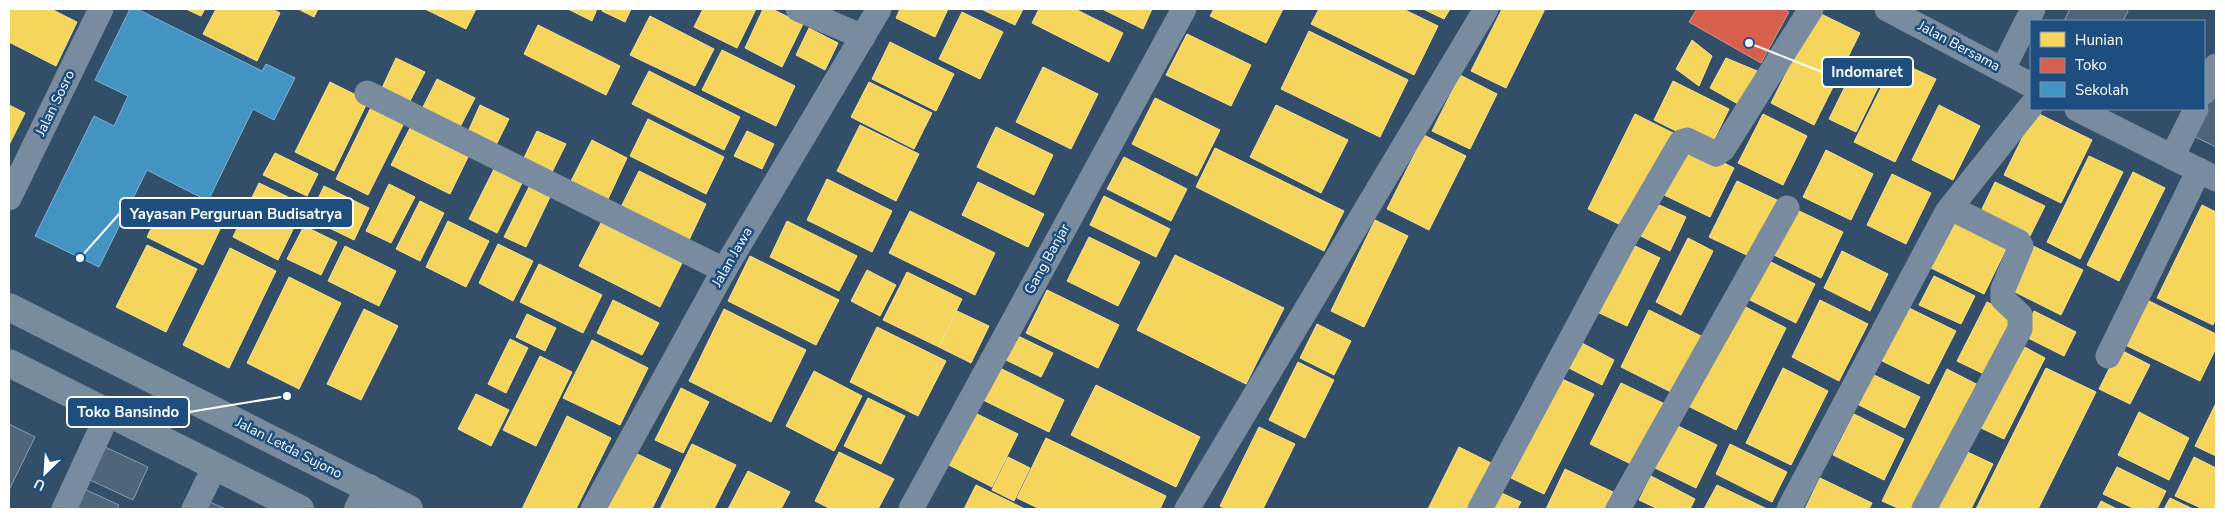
<svg xmlns="http://www.w3.org/2000/svg" width="2225" height="518" font-family="'Nunito Sans',sans-serif">
  <style>
    .homes { fill: #f6d55c; stroke: #f9e28d }
    .shops { fill: #d6604d; stroke: #e29082 }
    .schools { fill: #4393c3; stroke: #7bb3d5 }
    .building { fill: #4f657a; stroke: #8c9dae }
    .lines { fill: none; stroke-linecap: round; stroke-linejoin: round }
    .minor { stroke: #798c9f; stroke-width: 25 }
    .trunk { stroke: #788c9e; stroke-width: 28 }
    .labels { text-anchor: middle; dominant-baseline: central; stroke-width: 5; stroke-linejoin: round; paint-order: stroke }
    .street-label { font-size: 14px; fill: #fff; stroke: #1d4e7f }
    .leader { fill: none; stroke: #fff; stroke-width: 2 }
    .callout-dot { fill: #fff; stroke: #1d4e7f; stroke-width: 2 }
    .callout { fill: #1d4e7f; stroke: #fff; stroke-width: 2 }
    .callout-label { font-size: 15px; text-anchor: middle; font-weight: bold; fill: #fff }
  </style>
  <rect width="100%" height="100%" fill="#334e69"/>
  <g class="homes">
    <path d="M 9,9 L 51,9 L 77,22 L 56,66 L 9,42 Z"/>
    <path d="M 186,9 L 205,9 L 201,16 Z"/>
    <path d="M 216,9 L 272,9 L 280,13 L 257,61 L 203,34 Z"/>
    <path d="M 298,9 L 318,9 L 314,17 Z"/>
    <path d="M 425,9 L 476,9 L 466,29 Z"/>
    <path d="M 568,9 L 597,9 L 592,21 Z"/>
    <path d="M 603,9 L 631,9 L 625,22 L 602,11 Z"/>
    <path d="M 703,9 L 756,9 L 737,48 L 694,27 Z"/>
    <path d="M 763,9 L 772,9 L 803,24 L 782,67 L 745,48 Z"/>
    <path d="M 900,9 L 948,9 L 935,37 L 896,18 Z"/>
    <path d="M 981,9 L 1023,9 L 1015,25 Z"/>
    <path d="M 1039,9 L 1075,9 L 1123,33 L 1109,62 L 1032,23 Z"/>
    <path d="M 1102,9 L 1152,9 L 1143,29 Z"/>
    <path d="M 1214,9 L 1283,9 L 1266,43 L 1210,16 Z"/>
    <path d="M 1319,9 L 1403,9 L 1438,26 L 1414,75 L 1311,24 Z"/>
    <path d="M 1423,9 L 1450,9 L 1444,19 Z"/>
    <path d="M 1502,9 L 1545,9 L 1506,88 L 1471,71 Z"/>
    <path d="M 962,12 L 1003,32 L 980,79 L 939,59 Z"/>
    <path d="M 1817,12 L 1860,33 L 1814,125 L 1771,103 Z"/>
    <path d="M 650,16 L 714,49 L 695,86 L 630,55 Z"/>
    <path d="M 538,25 L 620,66 L 606,95 L 524,54 Z"/>
    <path d="M 809,28 L 838,43 L 825,70 L 796,55 Z"/>
    <path d="M 1309,31 L 1408,80 L 1380,137 L 1281,89 Z"/>
    <path d="M 1187,34 L 1251,65 L 1231,106 L 1166,75 Z"/>
    <path d="M 1692,40 L 1712,56 L 1699,86 L 1676,69 Z"/>
    <path d="M 890,42 L 954,74 L 936,111 L 872,79 Z"/>
    <path d="M 722,50 L 795,86 L 776,126 L 702,90 Z"/>
    <path d="M 396,58 L 425,72 L 410,101 L 382,88 Z"/>
    <path d="M 1726,58 L 1762,73 L 1745,108 L 1710,88 Z"/>
    <path d="M 1859,58 L 1886,71 L 1856,132 L 1829,119 Z"/>
    <path d="M 1895,60 L 1936,79 L 1895,162 L 1854,142 Z"/>
    <path d="M 1043,67 L 1098,94 L 1071,149 L 1016,122 Z"/>
    <path d="M 649,71 L 740,117 L 724,150 L 632,104 Z"/>
    <path d="M 1460,75 L 1497,94 L 1470,149 L 1432,131 Z"/>
    <path d="M 437,79 L 475,98 L 459,129 L 421,111 Z"/>
    <path d="M 1673,81 L 1729,109 L 1710,148 L 1654,120 Z"/>
    <path d="M 330,82 L 368,101 L 334,171 L 295,152 Z"/>
    <path d="M 869,82 L 932,113 L 914,149 L 851,117 Z"/>
    <path d="M 1155,98 L 1220,130 L 1197,176 L 1132,144 Z"/>
    <path d="M 374,101 L 407,117 L 368,195 L 336,179 Z"/>
    <path d="M 9,105 L 25,113 L 9,145 Z"/>
    <path d="M 480,105 L 509,119 L 495,147 L 467,134 Z"/>
    <path d="M 1276,105 L 1348,140 L 1321,193 L 1250,157 Z"/>
    <path d="M 1939,105 L 1980,126 L 1953,180 L 1912,160 Z"/>
    <path d="M 2035,112 L 2092,140 L 2061,203 L 2004,175 Z"/>
    <path d="M 1635,114 L 1677,135 L 1631,230 L 1588,209 Z"/>
    <path d="M 1763,114 L 1807,136 L 1783,185 L 1738,163 Z"/>
    <path d="M 648,119 L 724,157 L 706,194 L 630,156 Z"/>
    <path d="M 860,125 L 919,154 L 896,201 L 837,171 Z"/>
    <path d="M 996,127 L 1053,155 L 1034,195 L 977,167 Z"/>
    <path d="M 410,128 L 468,157 L 450,194 L 391,165 Z"/>
    <path d="M 537,131 L 566,144 L 551,174 L 523,160 Z"/>
    <path d="M 747,131 L 774,144 L 762,169 L 734,156 Z"/>
    <path d="M 1424,135 L 1466,156 L 1429,230 L 1387,209 Z"/>
    <path d="M 592,140 L 627,158 L 608,199 L 571,181 Z"/>
    <path d="M 1686,144 L 1734,168 L 1710,217 L 1662,194 Z"/>
    <path d="M 1215,148 L 1344,211 L 1324,251 L 1196,187 Z"/>
    <path d="M 1826,150 L 1873,174 L 1851,220 L 1803,197 Z"/>
    <path d="M 275,153 L 318,174 L 307,196 L 263,175 Z"/>
    <path d="M 2089,156 L 2123,172 L 2080,259 L 2047,242 Z"/>
    <path d="M 1124,157 L 1187,189 L 1171,221 L 1107,189 Z"/>
    <path d="M 496,165 L 524,179 L 497,233 L 469,219 Z"/>
    <path d="M 639,171 L 706,204 L 689,240 L 621,207 Z"/>
    <path d="M 2133,172 L 2165,188 L 2119,281 L 2087,265 Z"/>
    <path d="M 1892,174 L 1931,193 L 1906,244 L 1867,225 Z"/>
    <path d="M 827,179 L 892,211 L 872,252 L 807,220 Z"/>
    <path d="M 1737,181 L 1781,202 L 1753,258 L 1709,237 Z"/>
    <path d="M 978,182 L 1044,214 L 1028,247 L 962,215 Z"/>
    <path d="M 1995,182 L 2045,206 L 2030,236 L 1981,211 Z"/>
    <path d="M 259,183 L 305,205 L 278,260 L 233,237 Z"/>
    <path d="M 531,183 L 552,193 L 526,247 L 504,237 Z"/>
    <path d="M 389,184 L 415,197 L 391,243 L 366,231 Z"/>
    <path d="M 324,186 L 369,208 L 354,240 L 309,218 Z"/>
    <path d="M 1104,196 L 1170,229 L 1156,257 L 1090,225 Z"/>
    <path d="M 166,198 L 222,225 L 203,265 L 147,237 Z"/>
    <path d="M 420,201 L 444,213 L 420,261 L 396,249 Z"/>
    <path d="M 1655,203 L 1686,217 L 1670,251 L 1639,235 Z"/>
    <path d="M 2202,205 L 2216,212 L 2216,318 L 2213,325 L 2157,298 Z"/>
    <path d="M 1793,208 L 1843,232 L 1821,278 L 1770,253 Z"/>
    <path d="M 910,211 L 995,253 L 975,295 L 889,253 Z"/>
    <path d="M 1954,214 L 2010,241 L 1984,294 L 1929,267 Z"/>
    <path d="M 1375,220 L 1408,236 L 1364,327 L 1331,311 Z"/>
    <path d="M 448,221 L 489,241 L 466,287 L 426,267 Z"/>
    <path d="M 787,221 L 857,256 L 839,291 L 770,257 Z"/>
    <path d="M 601,223 L 682,263 L 660,307 L 579,266 Z"/>
    <path d="M 304,226 L 337,242 L 321,275 L 287,259 Z"/>
    <path d="M 1089,237 L 1140,262 L 1118,306 L 1067,281 Z"/>
    <path d="M 1688,238 L 1713,251 L 1681,315 L 1656,302 Z"/>
    <path d="M 1627,242 L 1660,258 L 1627,326 L 1593,310 Z"/>
    <path d="M 2027,243 L 2083,270 L 2061,315 L 2005,287 Z"/>
    <path d="M 498,244 L 533,261 L 513,301 L 479,283 Z"/>
    <path d="M 147,245 L 197,269 L 166,332 L 116,307 Z"/>
    <path d="M 345,246 L 396,271 L 379,306 L 328,281 Z"/>
    <path d="M 230,248 L 276,271 L 229,368 L 183,345 Z"/>
    <path d="M 1842,251 L 1888,274 L 1870,311 L 1824,288 Z"/>
    <path d="M 1175,255 L 1284,308 L 1246,384 L 1137,330 Z"/>
    <path d="M 750,256 L 839,300 L 816,345 L 728,301 Z"/>
    <path d="M 1767,260 L 1815,284 L 1796,323 L 1748,299 Z"/>
    <path d="M 539,264 L 602,295 L 583,333 L 520,302 Z"/>
    <path d="M 867,270 L 896,285 L 880,316 L 851,301 Z"/>
    <path d="M 907,272 L 962,299 L 939,347 L 883,320 Z"/>
    <path d="M 1934,276 L 1975,296 L 1961,324 L 1919,305 Z"/>
    <path d="M 289,277 L 341,303 L 299,389 L 247,363 Z"/>
    <path d="M 1047,290 L 1119,325 L 1098,368 L 1026,333 Z"/>
    <path d="M 2143,298 L 2216,334 L 2216,348 L 2200,381 L 2121,343 Z"/>
    <path d="M 613,300 L 659,323 L 642,355 L 597,333 Z"/>
    <path d="M 1820,300 L 1868,324 L 1839,381 L 1792,357 Z"/>
    <path d="M 1987,302 L 2018,317 L 1988,376 L 1957,361 Z"/>
    <path d="M 1738,303 L 1786,328 L 1736,430 L 1688,406 Z"/>
    <path d="M 1907,307 L 1956,331 L 1929,384 L 1880,360 Z"/>
    <path d="M 364,309 L 398,326 L 361,400 L 327,384 Z"/>
    <path d="M 724,309 L 806,350 L 771,422 L 689,381 Z"/>
    <path d="M 1649,310 L 1703,337 L 1675,394 L 1621,367 Z"/>
    <path d="M 957,311 L 989,326 L 971,363 L 939,347 Z"/>
    <path d="M 2034,311 L 2076,332 L 2064,356 L 2022,335 Z"/>
    <path d="M 527,314 L 556,328 L 545,351 L 516,337 Z"/>
    <path d="M 1317,324 L 1351,341 L 1334,375 L 1300,358 Z"/>
    <path d="M 877,327 L 946,361 L 918,416 L 850,382 Z"/>
    <path d="M 1018,336 L 1053,353 L 1041,377 L 1006,360 Z"/>
    <path d="M 510,339 L 528,348 L 506,393 L 488,384 Z"/>
    <path d="M 592,340 L 648,368 L 620,425 L 563,398 Z"/>
    <path d="M 1580,342 L 1614,360 L 1602,385 L 1567,367 Z"/>
    <path d="M 2019,344 L 2045,358 L 2004,439 L 1979,427 Z"/>
    <path d="M 2119,349 L 2150,365 L 2130,404 L 2099,389 Z"/>
    <path d="M 540,356 L 572,372 L 536,446 L 503,430 Z"/>
    <path d="M 1298,362 L 1334,380 L 1305,438 L 1269,420 Z"/>
    <path d="M 998,367 L 1064,400 L 1049,432 L 983,400 Z"/>
    <path d="M 1783,368 L 1828,391 L 1791,465 L 1746,443 Z"/>
    <path d="M 2046,368 L 2096,392 L 2038,509 L 1976,509 Z"/>
    <path d="M 1947,369 L 1982,387 L 1921,509 L 1900,509 L 1882,501 Z"/>
    <path d="M 814,371 L 862,396 L 834,451 L 786,426 Z"/>
    <path d="M 1872,374 L 1920,397 L 1905,428 L 1857,404 Z"/>
    <path d="M 1560,378 L 1594,394 L 1544,494 L 1511,478 Z"/>
    <path d="M 1621,383 L 1667,405 L 1637,467 L 1590,444 Z"/>
    <path d="M 1096,385 L 1200,437 L 1176,487 L 1071,435 Z"/>
    <path d="M 681,388 L 709,402 L 683,453 L 655,440 Z"/>
    <path d="M 476,394 L 509,410 L 491,446 L 458,429 Z"/>
    <path d="M 868,398 L 905,416 L 881,464 L 844,446 Z"/>
    <path d="M 2216,403 L 2216,456 L 2195,446 Z"/>
    <path d="M 973,412 L 1018,434 L 992,487 L 947,464 Z"/>
    <path d="M 2139,412 L 2189,438 L 2169,480 L 2118,455 Z"/>
    <path d="M 1854,414 L 1904,439 L 1884,480 L 1833,455 Z"/>
    <path d="M 567,416 L 611,438 L 576,509 L 522,509 Z"/>
    <path d="M 1676,425 L 1717,445 L 1696,488 L 1655,468 Z"/>
    <path d="M 1259,427 L 1295,444 L 1263,509 L 1226,509 L 1220,506 Z"/>
    <path d="M 1046,438 L 1166,496 L 1160,509 L 1040,509 L 1017,498 Z"/>
    <path d="M 692,444 L 736,465 L 714,509 L 660,509 Z"/>
    <path d="M 1730,444 L 1787,472 L 1772,502 L 1716,474 Z"/>
    <path d="M 1459,447 L 1499,467 L 1478,509 L 1428,509 Z"/>
    <path d="M 1959,448 L 1993,464 L 1971,509 L 1928,509 Z"/>
    <path d="M 633,452 L 671,470 L 652,509 L 605,509 Z"/>
    <path d="M 839,452 L 894,479 L 878,509 L 831,509 L 815,501 Z"/>
    <path d="M 1008,457 L 1030,468 L 1014,501 L 992,490 Z"/>
    <path d="M 2194,457 L 2216,468 L 2216,509 L 2203,509 L 2175,496 Z"/>
    <path d="M 2117,467 L 2166,491 L 2157,509 L 2135,509 L 2103,494 Z"/>
    <path d="M 1565,469 L 1613,492 L 1604,509 L 1546,509 Z"/>
    <path d="M 748,471 L 790,492 L 781,509 L 728,509 Z"/>
    <path d="M 1651,476 L 1695,499 L 1690,509 L 1658,509 L 1639,500 Z"/>
    <path d="M 1820,478 L 1872,503 L 1869,509 L 1805,509 Z"/>
    <path d="M 976,485 L 1025,509 L 964,509 Z"/>
    <path d="M 1717,485 L 1767,509 L 1704,509 Z"/>
    <path d="M 1493,489 L 1521,502 L 1517,509 L 1483,509 Z"/>
    <path d="M 2170,498 L 2193,509 L 2164,509 Z"/>
    <path d="M 2101,501 L 2117,509 L 2097,509 Z"/>
  </g>
  <path class="shops" d="M 1697,9 L 1783,9 L 1789,12 L 1761,63 L 1689,22 Z"/>
  <path class="schools" d="M 130,9 L 137,9 L 262,71 L 266,64 L 295,78 L 274,120 L 253,109 L 208,201 L 147,170 L 99,267 L 35,236 L 94,116 L 114,126 L 128,96 L 95,80 Z"/>
  <g class="building">
    <path d="M 2070,9 L 2129,9 L 2123,21 L 2064,21 Z"/>
    <path d="M 2216,85 L 2216,147 L 2193,136 Z"/>
    <path d="M 9,424 L 35,437 L 9,490 Z"/>
    <path d="M 103,446 L 148,467 L 133,500 L 88,479 Z"/>
    <path d="M 80,487 L 119,505 L 117,509 L 70,509 Z"/>
    <path d="M 205,500 L 226,509 L 201,509 Z"/>
  </g>
  <g class="lines">
    <g class="minor">
      <path d="M 798,9 L 863,37"/>
      <path d="M 1887,9 L 2031,85"/>
      <path d="M 2003,69 L 2033,9"/>
      <path d="M 2204,92 L 2216,66"/>
      <path d="M 367,93 L 724,270"/>
      <path d="M 2077,109 L 2216,179"/>
      <path d="M 2172,157 L 2196,109"/>
      <path d="M 9,198 L 101,9"/>
      <path d="M 2108,356 L 2199,170"/>
      <path d="M 64,509 L 108,414"/>
      <path d="M 194,509 L 214,468"/>
      <path d="M 593,509 L 724,270 L 879,9"/>
      <path d="M 911,509 L 1184,9"/>
      <path d="M 1187,509 L 1486,9"/>
      <path d="M 1480,509 L 1623,242 L 1681,142 L 1687,140 L 1716,154 L 1723,149 L 1811,9"/>
      <path d="M 1618,509 L 1787,208"/>
      <path d="M 1789,509 L 1947,212 L 2031,106"/>
      <path d="M 1924,509 L 2020,329 L 2020,315 L 2003,299 L 2003,289 L 2021,246 L 2019,242 L 1951,208"/>
    </g>
    <g class="trunk">
      <path d="M 9,307 L 409,509"/>
      <path d="M 9,363 L 300,509"/>
      <path d="M 358,509 L 369,488"/>
    </g>
  </g>
  <g class="labels">
    <g class="street-label">
      <text transform="translate(1959 46) rotate(28)">Jalan Bersama</text>
      <text transform="translate(55 103) rotate(-64)">Jalan Sosro</text>
      <text transform="translate(732 257) rotate(-60)">Jalan Jawa</text>
      <text transform="translate(1047 259) rotate(-61)">Gang Banjar</text>
      <text transform="translate(289 448) rotate(27)">Jalan Letda Sujono</text>
    </g>
  </g>
  <path class="leader" d="M1749 43L1822 72M80 258L120 213M287 396L189 412"/>
  <g class="callout-dot">
    <circle cx="1749" cy="43" r="5"/>
    <circle cx="80" cy="258" r="5"/>
    <circle cx="287" cy="396" r="5"/>
  </g>
  <g class="callout">
    <rect x="1822" y="57" width="91" height="30" rx="5"/>
    <rect x="120" y="198" width="233" height="30" rx="5"/>
    <rect x="67" y="397" width="122" height="30" rx="5"/>
  </g>
  <g class="callout-label">
    <text x="1867" y="77">Indomaret</text>
    <text x="236" y="219">Yayasan Perguruan Budisatrya</text>
    <text x="128" y="417">Toko Bansindo</text>
  </g>
  <rect width="2225" height="518" fill="none" stroke="#ffffff" stroke-width="20"/>
  <rect x="2030" y="20" width="175" height="90" fill="#1d4e7f" stroke="#7795b2"/>
  <rect x="2040" y="32" width="25" height="15" fill="#f6d55c" stroke="#7795b2"/>
  <text x="2075" y="45" font-size="15" fill="#ffffff">Hunian</text>
  <rect x="2040" y="58" width="25" height="15" fill="#d6604d" stroke="#7795b2"/>
  <text x="2075" y="70" font-size="15" fill="#ffffff">Toko</text>
  <rect x="2040" y="82" width="25" height="15" fill="#4393c3" stroke="#7795b2"/>
  <text x="2075" y="95" font-size="15" fill="#ffffff">Sekolah</text>
  <g transform="translate(45 473) rotate(205)" stroke="#1d4e7f" stroke-width="4" paint-order="stroke">
  <path d="M0-4L9 19L0 12L-9 19Z" fill="#ffffff"/>
  <text y="-8" font-size="14" font-weight="bold" text-anchor="middle" fill="#ffffff">U</text>
  </g>
</svg>
